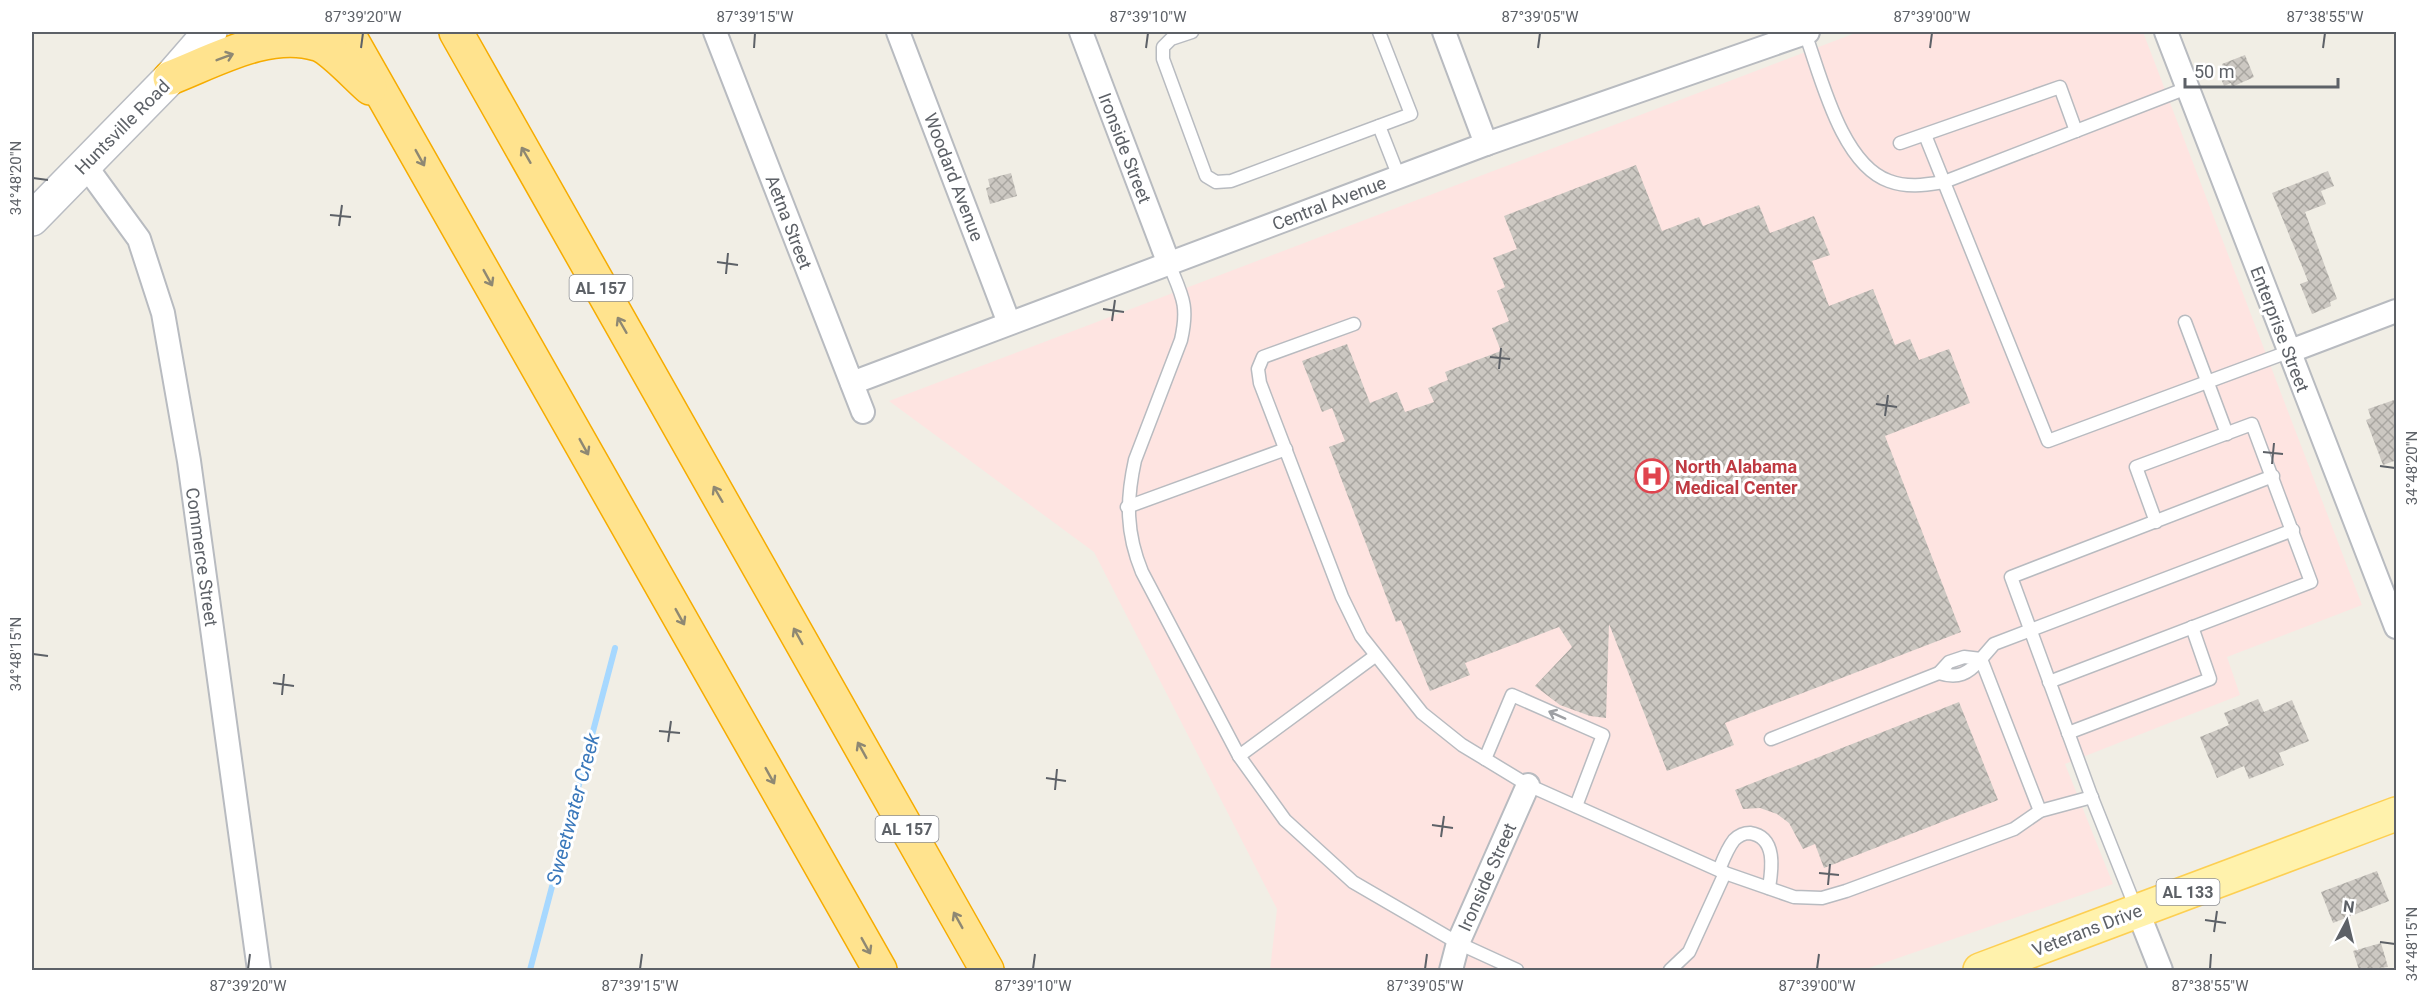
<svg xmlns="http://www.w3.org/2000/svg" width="2428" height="1002" font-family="Roboto,sans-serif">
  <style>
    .medical { fill: #fee4e1 }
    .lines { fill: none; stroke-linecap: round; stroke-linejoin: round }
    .stream { stroke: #a7d8ff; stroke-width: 6 }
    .building { fill: url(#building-cross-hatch) }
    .lane-casing { stroke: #b8bbc0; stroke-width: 15 }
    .street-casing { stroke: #b8bbc0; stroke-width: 26 }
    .secondary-casing { stroke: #b9bcc2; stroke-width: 36 }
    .primary-casing { stroke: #fdcf52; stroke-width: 36 }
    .highway-casing { stroke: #f6ac00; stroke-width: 36 }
    .lane { stroke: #fff; stroke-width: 12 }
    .street { stroke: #fff; stroke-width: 22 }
    .secondary { stroke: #fff; stroke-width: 33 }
    .primary { stroke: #fff2ac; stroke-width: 33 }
    .highway { stroke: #ffe38e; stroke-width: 33 }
    .oneway { stroke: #8e8873 }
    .oneway2 { stroke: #9ea0a4 }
    .ticks { fill: none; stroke: #5d6167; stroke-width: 2 }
    .labels { text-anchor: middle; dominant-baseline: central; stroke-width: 6; stroke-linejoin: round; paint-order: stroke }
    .shield { fill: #fff; stroke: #8e9095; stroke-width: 1.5 }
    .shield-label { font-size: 16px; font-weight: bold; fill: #5d6167 }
    .street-label { font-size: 18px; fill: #5d6167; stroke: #fff }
    .health-label { font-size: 18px; font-weight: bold; fill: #be3a42; stroke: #fff; text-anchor: start }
    .water-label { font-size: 20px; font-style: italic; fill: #3a78bb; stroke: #fff }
    .neatline { fill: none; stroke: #5d6167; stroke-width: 2 }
    .ticks-label { font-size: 15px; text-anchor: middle; fill: #5d6167 }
  </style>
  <defs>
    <pattern id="building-cross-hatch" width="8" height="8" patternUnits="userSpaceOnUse" patternTransform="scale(1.5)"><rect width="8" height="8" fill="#ccc8c2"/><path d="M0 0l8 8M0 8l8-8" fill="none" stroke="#a9a6a1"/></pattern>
  </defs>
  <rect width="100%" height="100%" fill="#f1eee5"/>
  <path class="medical" d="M 1858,32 L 2143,32 L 2362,605 L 2227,657 L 2240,695 L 2065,764 L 2113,884 L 1869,968 L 1856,970 L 1270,970 L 1277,909 L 1094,552 L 889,401 Z"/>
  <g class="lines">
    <path class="stream" d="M 530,970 L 615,648"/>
  </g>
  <g class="building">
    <path d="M 2245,55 L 2254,77 L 2232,87 L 2231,83 L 2224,86 L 2218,71 L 2223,68 L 2222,64 Z"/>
    <path d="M 1636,165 L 1662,231 L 1699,217 L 1703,226 L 1759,205 L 1770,233 L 1814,216 L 1830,255 L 1812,261 L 1829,306 L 1873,289 L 1895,345 L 1910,339 L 1919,360 L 1949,349 L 1970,403 L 1885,436 L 1961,632 L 1725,723 L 1734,745 L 1667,771 L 1609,624 L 1606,718 L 1590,716 L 1560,705 L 1535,686 L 1572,647 L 1559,627 L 1465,663 L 1470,675 L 1430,691 L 1401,620 L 1396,622 L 1329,447 L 1345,441 L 1332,408 L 1322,412 L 1302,361 L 1347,344 L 1370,403 L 1397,392 L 1405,412 L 1434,402 L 1428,388 L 1448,380 L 1445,372 L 1501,351 L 1492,328 L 1509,321 L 1497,291 L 1505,287 L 1493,258 L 1517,249 L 1504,216 Z"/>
    <path d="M 2328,171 L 2334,186 L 2321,191 L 2326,204 L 2305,212 L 2337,299 L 2330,302 L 2331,306 L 2312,314 L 2300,284 L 2308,281 L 2272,193 Z"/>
    <path d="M 1011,173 L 1017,196 L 990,204 L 986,188 L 990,187 L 988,179 Z"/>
    <path d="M 2397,399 L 2397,460 L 2383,465 L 2366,420 L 2371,418 L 2368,409 Z"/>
    <path d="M 2258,699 L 2264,712 L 2292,700 L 2309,741 L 2279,753 L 2284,765 L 2249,779 L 2244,766 L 2217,778 L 2200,737 L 2229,725 L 2224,713 Z"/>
    <path d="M 1959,702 L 1998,800 L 1824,868 L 1815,844 L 1803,849 L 1789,823 L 1777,814 L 1760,808 L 1743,809 L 1735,790 Z"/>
    <path d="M 2377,871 L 2389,901 L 2333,923 L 2321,892 Z"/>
    <path d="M 2381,943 L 2388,967 L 2359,970 L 2353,951 Z"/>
  </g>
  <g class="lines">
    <g class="lane-casing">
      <g id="lane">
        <path d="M 1192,32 L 1171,39 L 1163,47 L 1163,59 L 1206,176 L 1216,182 L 1231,181 L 1411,114 L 1379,32"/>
        <path d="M 1805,33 C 1821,76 1841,164 1889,181 C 1908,188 1925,185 1944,182 L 2187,88"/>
        <path d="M 1379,126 L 1399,177"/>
        <path d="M 1925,135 L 2048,441 L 2288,352"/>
        <path d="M 1900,143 L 2060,87 L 2076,131"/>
        <path d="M 1169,264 C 1182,296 1189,305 1181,340 L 1135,460 C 1126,501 1126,533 1142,572 L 1239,756 L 1285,820 L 1353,882 L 1458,943 L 1517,970"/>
        <path d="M 2185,322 L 2227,434"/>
        <path d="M 1354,324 L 1263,357 L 1258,369 L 1260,383 L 1342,597 L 1361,636 L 1422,713 L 1462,745 L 1528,785 L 1725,873 L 1794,897 L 1822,898 L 1846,891 L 2014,829 L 2040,811 L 2092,797"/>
        <path d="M 1127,507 L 1286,449"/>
        <path d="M 1964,657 L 1981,659 C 1968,674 1958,679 1939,673 L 1949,662 Z"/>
        <path d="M 2049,682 L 2311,582 L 2252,424 L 2136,467 L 2156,522"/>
        <path d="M 2068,733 L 2210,679 L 2192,627"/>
        <path d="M 1771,739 L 1939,673"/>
        <path d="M 1239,756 L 1375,656"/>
        <path d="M 1485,759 L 1512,695 L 1603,735 L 1576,806"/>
        <path d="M 2040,811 L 1981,659 L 1994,644 L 2293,530"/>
        <path d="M 1719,870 C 1723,860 1727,849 1734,840 C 1738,836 1744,833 1750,833 C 1777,837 1772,869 1769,888"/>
        <path d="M 2137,911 L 2092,798 L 2011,577 L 2273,476"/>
        <path d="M 1670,970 L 1689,952 L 1725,873"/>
      </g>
    </g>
    <g class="street-casing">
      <g id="street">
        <path d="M 715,32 L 863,412"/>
        <path d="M 898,32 L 1009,323"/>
        <path d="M 1081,32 L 1169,264"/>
        <path d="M 1444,32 L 1486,144"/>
        <path d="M 2166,32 L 2396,627"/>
        <path d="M 85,165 L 139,239 L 163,313 L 189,461 L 259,970"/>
        <path d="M 2288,352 L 2396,311"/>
        <path d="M 852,383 L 1486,144 L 1808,32"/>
        <path d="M 2138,912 L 2161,970"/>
        <path d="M 1451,970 L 1458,943 L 1528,785"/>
      </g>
    </g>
    <g class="secondary-casing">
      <path id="secondary" d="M 32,219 L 170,78 L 210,32"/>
    </g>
    <g class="primary-casing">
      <path id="primary" d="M 1980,970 L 2396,814"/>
    </g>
    <g class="highway-casing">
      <g id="highway">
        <path d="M 347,32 L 880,970"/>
        <path d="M 456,32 L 987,970"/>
        <path d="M 170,78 C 214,61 269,29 317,44 C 331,48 358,78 370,88"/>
      </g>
    </g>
    <use href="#lane" class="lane"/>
    <use href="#street" class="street"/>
    <use href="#secondary" class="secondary"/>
    <use href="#primary" class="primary"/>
    <use href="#highway" class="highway"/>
  </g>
  <defs><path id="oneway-shaft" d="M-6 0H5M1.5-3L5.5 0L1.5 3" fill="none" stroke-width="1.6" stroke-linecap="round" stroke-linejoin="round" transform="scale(1.5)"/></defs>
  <g class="oneway">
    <use href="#oneway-shaft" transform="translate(225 57) rotate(-21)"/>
    <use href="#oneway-shaft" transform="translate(526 155) rotate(-120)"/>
    <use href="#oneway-shaft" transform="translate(420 158) rotate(61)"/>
    <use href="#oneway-shaft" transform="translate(488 278) rotate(61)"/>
    <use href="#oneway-shaft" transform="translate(622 325) rotate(-120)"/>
    <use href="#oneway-shaft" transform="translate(584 447) rotate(61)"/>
    <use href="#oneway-shaft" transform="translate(718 494) rotate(-120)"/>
    <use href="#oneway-shaft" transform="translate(680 617) rotate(61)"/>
    <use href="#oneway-shaft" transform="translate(798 636) rotate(-119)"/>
    <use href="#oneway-shaft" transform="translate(862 750) rotate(-119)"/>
    <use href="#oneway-shaft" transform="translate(770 776) rotate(61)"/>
    <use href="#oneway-shaft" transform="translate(958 920) rotate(-119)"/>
    <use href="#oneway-shaft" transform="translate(866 946) rotate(61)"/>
  </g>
  <use class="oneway2" href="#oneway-shaft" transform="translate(1557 715) rotate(-156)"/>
  <path class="ticks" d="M 361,48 L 363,33M 754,48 L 755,33M 1146,48 L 1148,33M 1538,48 L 1540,33M 1930,48 L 1932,33M 2323,48 L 2325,33M 33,178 L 48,180M 330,215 L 351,217M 339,226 L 342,205M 717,262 L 738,265M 726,274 L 728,253M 1103,309 L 1124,312M 1112,321 L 1115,300M 1490,357 L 1510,359M 1499,369 L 1501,348M 1876,404 L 1897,407M 1885,416 L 1888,395M 2263,452 L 2283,454M 2272,464 L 2274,443M 2380,466 L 2395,468M 33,654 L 48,656M 273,683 L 294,686M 282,695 L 284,674M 659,731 L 680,733M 668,742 L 671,721M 1046,778 L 1066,781M 1055,790 L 1057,769M 1432,825 L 1453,828M 1441,837 L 1444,816M 1819,873 L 1839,875M 1828,885 L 1830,864M 2205,920 L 2226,923M 2214,932 L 2217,911M 2380,942 L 2395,944M 248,969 L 250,954M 640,969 L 642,954M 1033,969 L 1035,954M 1425,969 L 1427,954M 1817,969 L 1819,954M 2210,969 L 2211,954"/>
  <defs>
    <g id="hospital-ring" transform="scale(1.725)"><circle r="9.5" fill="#fff" stroke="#e0444e" stroke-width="1.5"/><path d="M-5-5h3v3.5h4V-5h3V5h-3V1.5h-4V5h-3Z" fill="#e0444e"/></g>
  </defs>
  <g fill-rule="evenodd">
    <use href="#hospital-ring" x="1652" y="476"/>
  </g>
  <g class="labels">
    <g class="shield">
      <rect x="569.5" y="275" width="63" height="26" rx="4.5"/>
      <rect x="875.5" y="816" width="63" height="26" rx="4.5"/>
      <rect x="2156.5" y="879" width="63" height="26" rx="4.5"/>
    </g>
    <g class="shield-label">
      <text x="601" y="288">AL 157</text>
      <text x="907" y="829">AL 157</text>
      <text x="2188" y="892">AL 133</text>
    </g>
    <g class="street-label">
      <text transform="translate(122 127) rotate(-45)">Huntsville Road</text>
      <text transform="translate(1125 148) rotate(69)">Ironside Street</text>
      <text transform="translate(954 177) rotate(69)">Woodard Avenue</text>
      <text transform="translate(1329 203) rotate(-21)">Central Avenue</text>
      <text transform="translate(789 222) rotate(69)">Aetna Street</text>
      <text transform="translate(2280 329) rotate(69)">Enterprise Street</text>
      <text transform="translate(202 557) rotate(82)">Commerce Street</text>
      <text transform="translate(1487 877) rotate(-66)">Ironside Street</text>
      <text transform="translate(2087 930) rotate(-21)">Veterans Drive</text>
    </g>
    <g class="health-label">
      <text x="1675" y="466">North Alabama<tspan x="1675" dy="21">Medical Center</tspan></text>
    </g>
    <g class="water-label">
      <text transform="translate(573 809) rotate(-75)">Sweetwater Creek</text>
    </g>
  </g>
  <rect width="2428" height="1002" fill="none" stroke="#ffffff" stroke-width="66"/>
  <g transform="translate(2347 921) rotate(7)" stroke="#ffffff" stroke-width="4.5" paint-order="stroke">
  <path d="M0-4.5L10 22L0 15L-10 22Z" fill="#5d6167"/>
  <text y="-9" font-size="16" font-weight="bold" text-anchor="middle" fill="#5d6167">N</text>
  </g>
  <path d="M2185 78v9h153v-9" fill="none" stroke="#5d6167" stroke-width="3"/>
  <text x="2194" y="78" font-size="18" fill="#5d6167" stroke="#ffffff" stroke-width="4.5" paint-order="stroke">50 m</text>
  <rect x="33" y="33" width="2362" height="936" class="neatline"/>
  <g class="ticks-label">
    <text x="363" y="22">87°39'20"W</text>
    <text x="755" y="22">87°39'15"W</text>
    <text x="1148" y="22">87°39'10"W</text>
    <text x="1540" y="22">87°39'05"W</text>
    <text x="1932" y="22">87°39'00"W</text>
    <text x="2325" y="22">87°38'55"W</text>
    <text transform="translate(16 178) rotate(-90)" y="5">34°48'20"N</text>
    <text transform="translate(2412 468) rotate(-90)" y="5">34°48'20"N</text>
    <text transform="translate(16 654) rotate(-90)" y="5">34°48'15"N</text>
    <text transform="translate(2412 944) rotate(-90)" y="5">34°48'15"N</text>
    <text x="248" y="991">87°39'20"W</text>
    <text x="640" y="991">87°39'15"W</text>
    <text x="1033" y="991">87°39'10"W</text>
    <text x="1425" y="991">87°39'05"W</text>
    <text x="1817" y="991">87°39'00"W</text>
    <text x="2210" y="991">87°38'55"W</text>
  </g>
</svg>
